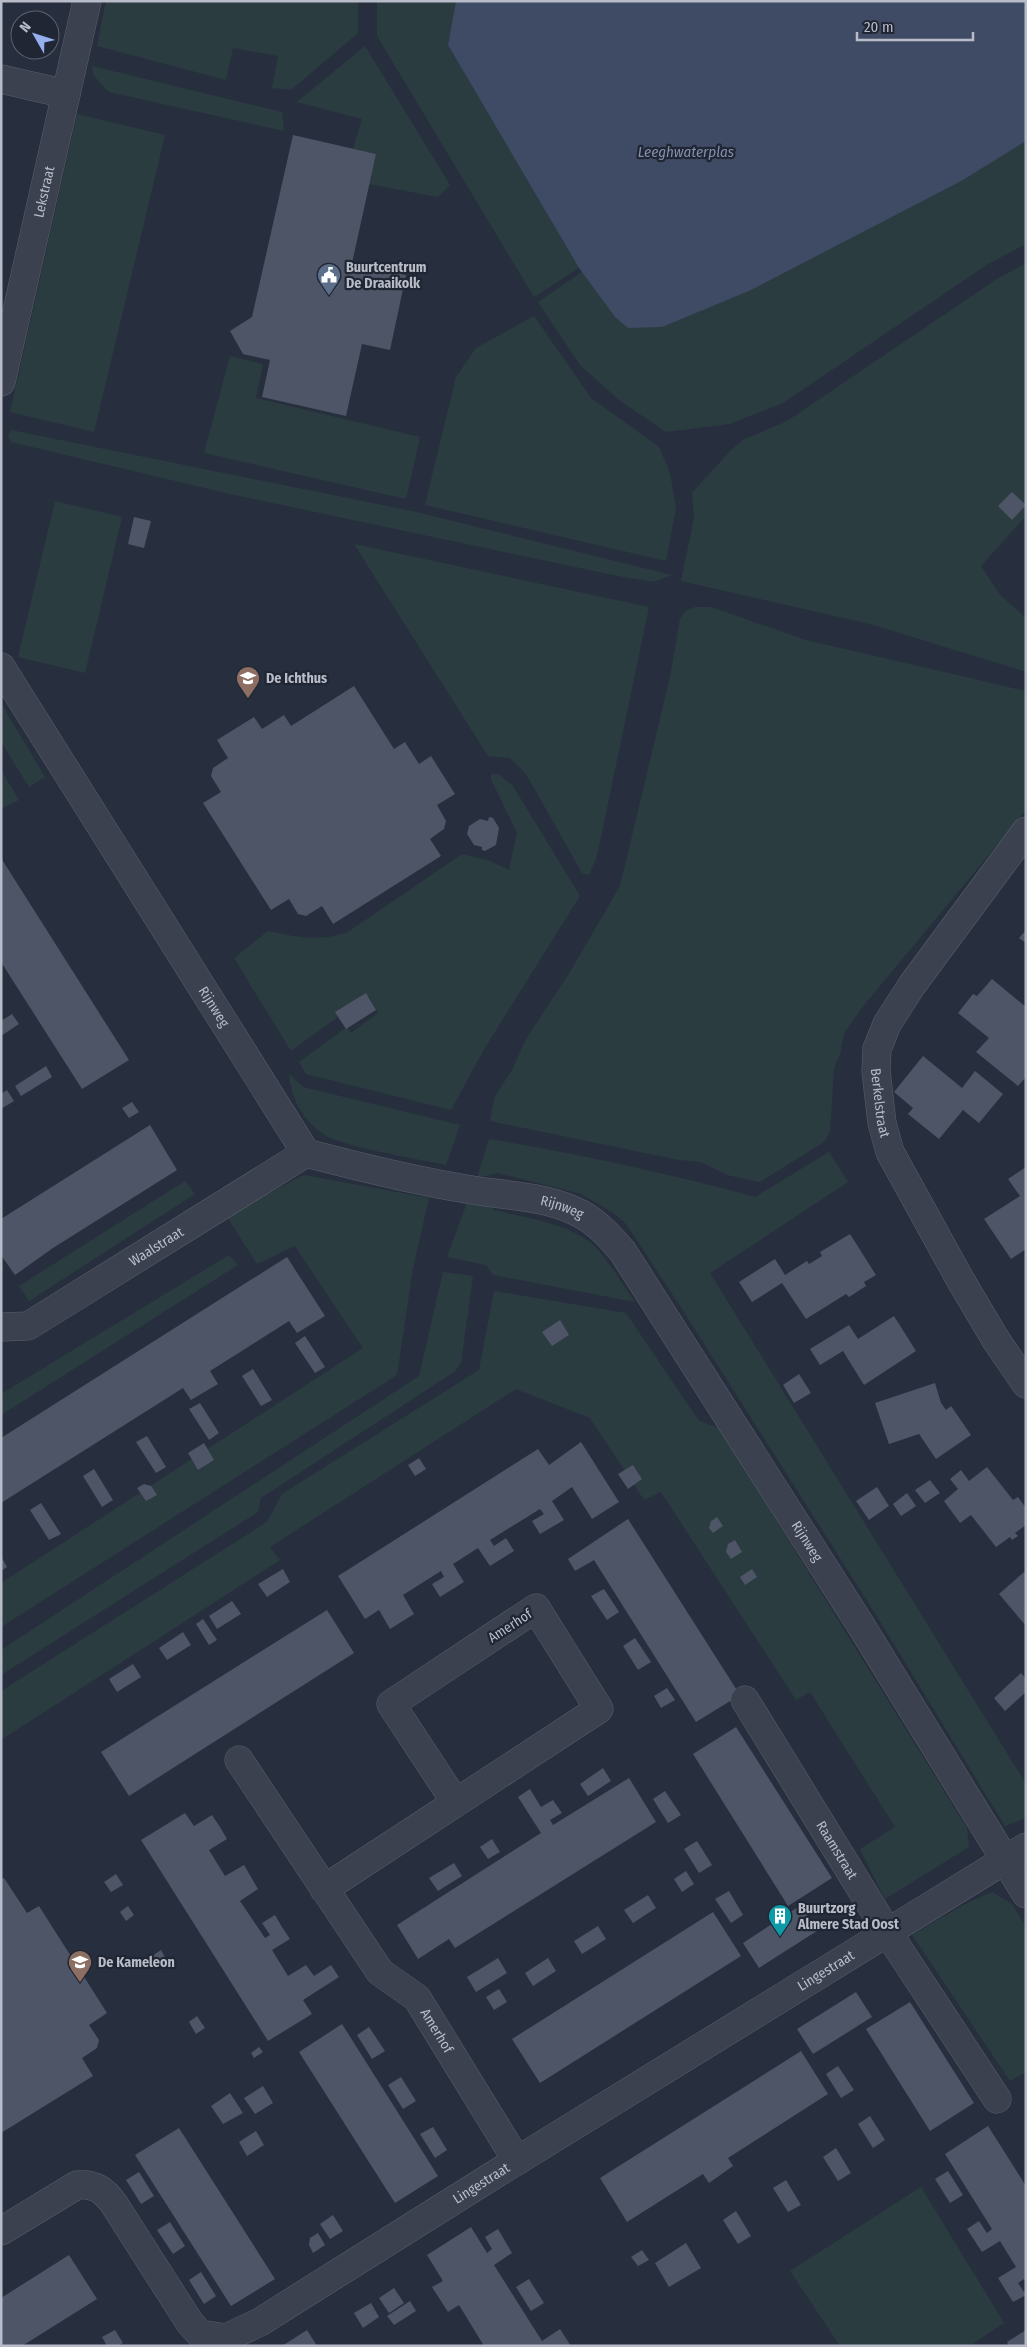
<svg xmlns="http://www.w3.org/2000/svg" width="1027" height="2347" font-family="'Fira Sans Condensed',sans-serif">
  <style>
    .green { fill: #2a3c40 }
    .water { fill: #3f4b65 }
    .building { fill: #4e5566 }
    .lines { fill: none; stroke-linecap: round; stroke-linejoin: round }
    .minor-casing { stroke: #595f6c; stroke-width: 29 }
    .minor { stroke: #3b414e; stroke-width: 28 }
    .labels { text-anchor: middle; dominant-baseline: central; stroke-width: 4.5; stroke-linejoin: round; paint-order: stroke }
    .street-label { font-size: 14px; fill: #b8bcc9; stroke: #202633 }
    .poi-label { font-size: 14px; font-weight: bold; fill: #b8bcc9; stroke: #202633; text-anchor: start }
    .water-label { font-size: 15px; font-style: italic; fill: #8290ad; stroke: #202633 }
  </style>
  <rect width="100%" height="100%" fill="#272f3e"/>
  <g class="green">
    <path d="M 106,1 L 358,1 L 358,33 L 291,90 L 272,88 L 278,56 L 233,48 L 226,80 L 97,46 Z"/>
    <path d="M 377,1 L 456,1 L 448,45 L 579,268 L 534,297 L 377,36 Z"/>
    <path d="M 365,46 L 450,185 L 438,197 L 369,184 L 376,154 L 353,149 L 362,119 L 297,102 Z"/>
    <path d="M 92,66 L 282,112 L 284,131 L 109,92 L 94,76 Z"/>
    <path d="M 77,114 L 165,135 L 94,432 L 10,412 Z"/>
    <path d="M 1026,141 L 1026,244 L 988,264 L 783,403 L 729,424 L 666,432 L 619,400 L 580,365 L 538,302 L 582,272 L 615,317 L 963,180 Z"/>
    <path d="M 1026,263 L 1026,516 L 981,566 L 1000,595 L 1026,618 L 1026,672 L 870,624 L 681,581 L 694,518 L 692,493 L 731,450 L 743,440 L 787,421 L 997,279 Z"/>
    <path d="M 534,316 L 591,398 L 659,447 L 670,473 L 676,508 L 666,561 L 425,505 L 456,377 L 476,348 Z"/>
    <path d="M 230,356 L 263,364 L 256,398 L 420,437 L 406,499 L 204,453 Z"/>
    <path d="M 11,430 L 412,511 L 672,575 L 654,582 L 618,576 L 230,494 L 11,442 L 8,435 Z"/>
    <path d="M 55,501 L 122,517 L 85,673 L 18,657 Z"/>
    <path d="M 354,544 L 649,607 L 597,856 L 589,875 L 582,873 L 526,774 L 510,758 L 488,756 Z"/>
    <path d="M 695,607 L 711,607 L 806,640 L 1026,691 L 1026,810 L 865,1004 L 844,1033 L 840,1055 L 834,1068 L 830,1132 L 824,1142 L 760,1182 L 727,1175 L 700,1162 L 679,1160 L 490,1121 L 495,1096 L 512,1070 L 526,1039 L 570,972 L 620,886 L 670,677 L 680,619 L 686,611 Z"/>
    <path d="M 1,703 L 45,777 L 29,787 L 1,742 Z"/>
    <path d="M 1,770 L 19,800 L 1,809 Z"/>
    <path d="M 491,774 L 498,774 L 513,786 L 580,896 L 483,1051 L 451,1110 L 306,1074 L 299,1062 L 347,1027 L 351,1033 L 378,1013 L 368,995 L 291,1051 L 234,958 L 268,931 C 295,937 321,942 348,932 L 462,854 L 490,861 L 509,870 L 517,833 L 491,779 Z"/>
    <path d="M 289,1074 L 303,1087 L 460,1125 L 446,1165 C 419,1159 340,1147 322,1133 C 301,1118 292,1099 289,1074 Z"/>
    <path d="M 489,1139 C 579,1154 667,1173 755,1197 L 829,1152 L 848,1182 L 710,1273 L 1026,1784 L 1026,1818 L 1005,1826 L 873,1610 L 682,1309 L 627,1225 L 615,1214 L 581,1194 L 498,1173 L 477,1178 Z"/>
    <path d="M 304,1175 L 429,1198 L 413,1268 L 397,1375 L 1,1627 L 1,1583 L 363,1348 L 295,1246 L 257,1264 L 226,1215 Z"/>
    <path d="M 185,1181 L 195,1194 L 29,1301 L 19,1286 Z"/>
    <path d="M 468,1200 L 487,1203 L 494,1210 C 523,1217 573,1224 594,1246 C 610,1262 622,1284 635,1302 L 493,1275 L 486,1265 L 447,1257 Z"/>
    <path d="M 229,1255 L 238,1265 L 1,1415 L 1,1394 Z"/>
    <path d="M 443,1272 L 473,1276 L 461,1363 L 454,1372 L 261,1498 L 258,1512 L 1,1675 L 1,1650 L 419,1376 Z"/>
    <path d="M 494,1291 L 626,1313 L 699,1421 L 719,1428 L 967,1828 L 969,1847 L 885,1899 L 860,1849 L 895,1827 L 810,1692 L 796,1700 L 661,1492 L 644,1500 L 590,1418 L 516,1389 L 270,1547 L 280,1560 L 1,1740 L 1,1691 L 267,1522 L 282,1494 L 479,1370 Z"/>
    <path d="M 992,1892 L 1012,1904 L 1026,1927 L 1026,2072 L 1010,2081 L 912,1935 L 967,1903 Z"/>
    <path d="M 921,2187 L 1004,2323 L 969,2346 L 840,2346 L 790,2271 Z"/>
  </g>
  <path class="water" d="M 456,1 L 1026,1 L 1026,141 L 963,180 L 751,290 L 662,327 L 628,328 L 615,317 L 579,268 L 448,45 Z"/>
  <g class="building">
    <path d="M 293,135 L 376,154 L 352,263 L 406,275 L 390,350 L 362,344 L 346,416 L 262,397 L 270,360 L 243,354 L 230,331 L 252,317 Z"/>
    <path d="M 1012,492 L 1026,505 L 1012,520 L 998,506 Z"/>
    <path d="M 134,517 L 151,521 L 144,548 L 128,544 Z"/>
    <path d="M 354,686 L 394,749 L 405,742 L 419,764 L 431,756 L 455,794 L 437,805 L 446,821 L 444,829 L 430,839 L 441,856 L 333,924 L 322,906 L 306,916 L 298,914 L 289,899 L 271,910 L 203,803 L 221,792 L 211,776 L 213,768 L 228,758 L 217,740 L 254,717 L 262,729 L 284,715 L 291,726 Z"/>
    <path d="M 489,817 L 493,818 L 499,828 L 496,845 L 485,851 L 482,850 L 482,847 L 474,845 L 467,834 L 469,826 L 480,819 L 488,821 Z"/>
    <path d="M 1,858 L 129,1060 L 82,1089 L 1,962 Z"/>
    <path d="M 1026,930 L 1026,943 L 1019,938 Z"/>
    <path d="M 992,979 L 1026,1007 L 1026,1077 L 1018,1086 L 976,1052 L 989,1038 L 958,1013 L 973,994 L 977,996 Z"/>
    <path d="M 366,993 L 376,1010 L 346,1029 L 335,1012 Z"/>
    <path d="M 12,1014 L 19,1024 L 1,1036 L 1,1021 Z"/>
    <path d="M 923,1056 L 962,1088 L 975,1071 L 1003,1094 L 979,1123 L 963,1110 L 939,1139 L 908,1114 L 913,1108 L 894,1092 Z"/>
    <path d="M 46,1066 L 52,1077 L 21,1096 L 15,1086 Z"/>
    <path d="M 7,1090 L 14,1101 L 1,1109 L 1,1094 Z"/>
    <path d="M 132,1102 L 139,1112 L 129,1118 L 122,1108 Z"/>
    <path d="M 150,1125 L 177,1170 L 53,1248 L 15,1275 L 1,1255 L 1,1219 Z"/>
    <path d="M 1026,1167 L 1026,1249 L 1011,1259 L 984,1219 L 1020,1196 L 1008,1179 Z"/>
    <path d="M 850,1234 L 876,1275 L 864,1282 L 866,1286 L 849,1297 L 846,1294 L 806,1319 L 782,1283 L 752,1302 L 739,1282 L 775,1259 L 785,1275 L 807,1261 L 809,1264 L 822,1256 L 820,1252 Z"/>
    <path d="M 287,1257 L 325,1316 L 297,1333 L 289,1321 L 210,1371 L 218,1384 L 191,1400 L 183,1388 L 1,1503 L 1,1438 Z"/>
    <path d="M 894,1316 L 916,1351 L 864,1385 L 843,1351 L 820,1365 L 810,1349 L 849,1325 L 858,1339 Z"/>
    <path d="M 560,1320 L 569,1335 L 552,1346 L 542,1332 Z"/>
    <path d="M 305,1336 L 325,1367 L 315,1373 L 295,1343 Z"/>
    <path d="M 253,1369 L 272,1400 L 261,1406 L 242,1376 Z"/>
    <path d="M 799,1374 L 811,1393 L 794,1403 L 783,1385 Z"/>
    <path d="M 935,1383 L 941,1403 L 946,1410 L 951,1406 L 971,1435 L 936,1459 L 919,1434 L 889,1444 L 875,1403 Z"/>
    <path d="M 200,1403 L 219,1433 L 209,1440 L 189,1409 Z"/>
    <path d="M 147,1436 L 166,1467 L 156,1473 L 136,1442 Z"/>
    <path d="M 581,1442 L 619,1502 L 592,1519 L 572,1487 L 552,1501 L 564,1520 L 540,1534 L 532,1521 L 544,1514 L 540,1509 L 490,1540 L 494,1546 L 506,1538 L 514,1551 L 490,1566 L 478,1548 L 453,1564 L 464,1582 L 440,1597 L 432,1584 L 444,1577 L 441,1571 L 403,1595 L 414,1614 L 390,1629 L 379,1610 L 365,1619 L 338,1576 L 538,1449 L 549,1465 Z"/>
    <path d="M 204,1443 L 214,1460 L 198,1470 L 188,1453 Z"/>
    <path d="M 419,1458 L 426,1469 L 415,1476 L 408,1465 Z"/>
    <path d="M 633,1465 L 642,1479 L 628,1489 L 618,1474 Z"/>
    <path d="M 987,1467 L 1013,1500 L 1018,1497 L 1026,1508 L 1026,1525 L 1015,1533 L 1018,1536 L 1012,1540 L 1010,1537 L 996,1547 L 971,1515 L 960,1523 L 944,1501 L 958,1489 L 950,1479 L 961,1470 L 969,1481 Z"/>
    <path d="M 94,1469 L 113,1500 L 102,1507 L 83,1476 Z"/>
    <path d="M 930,1480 L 940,1493 L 925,1503 L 915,1490 Z"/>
    <path d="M 144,1484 L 151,1486 L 157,1495 L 146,1501 L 137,1488 Z"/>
    <path d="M 877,1487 L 889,1506 L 869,1520 L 856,1501 Z"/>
    <path d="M 907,1493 L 916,1506 L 901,1516 L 893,1504 Z"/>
    <path d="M 41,1503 L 61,1534 L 49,1540 L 30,1510 Z"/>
    <path d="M 717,1517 L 723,1526 L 713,1533 L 709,1528 L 711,1521 Z"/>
    <path d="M 628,1519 L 740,1695 L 696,1722 L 594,1560 L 575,1571 L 568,1559 Z"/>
    <path d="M 735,1540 L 742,1552 L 731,1559 L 726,1552 L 728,1544 Z"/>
    <path d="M 1,1556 L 7,1567 L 1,1571 Z"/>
    <path d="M 283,1569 L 290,1582 L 267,1597 L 258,1584 Z"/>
    <path d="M 752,1569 L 757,1577 L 745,1585 L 740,1577 Z"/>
    <path d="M 1024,1572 L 1026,1575 L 1026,1626 L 999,1594 Z"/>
    <path d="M 604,1589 L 619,1612 L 607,1620 L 591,1596 Z"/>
    <path d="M 232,1601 L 241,1614 L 217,1629 L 209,1616 Z"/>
    <path d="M 327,1610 L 354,1653 L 129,1796 L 101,1752 Z"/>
    <path d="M 203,1619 L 217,1640 L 209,1645 L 196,1624 Z"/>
    <path d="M 183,1632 L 191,1645 L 167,1660 L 159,1648 Z"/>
    <path d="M 635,1638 L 651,1662 L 638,1670 L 623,1646 Z"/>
    <path d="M 133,1664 L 141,1677 L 117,1692 L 109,1679 Z"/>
    <path d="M 1021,1673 L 1026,1679 L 1026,1692 L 1005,1711 L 994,1698 Z"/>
    <path d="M 667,1688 L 675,1700 L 661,1708 L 654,1696 Z"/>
    <path d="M 736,1727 L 832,1878 L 788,1906 L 693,1754 Z"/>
    <path d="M 603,1768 L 611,1781 L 588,1796 L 580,1784 Z"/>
    <path d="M 629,1778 L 656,1822 L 455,1948 L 449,1939 L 418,1959 L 397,1925 L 541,1833 L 518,1797 L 530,1789 L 541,1807 L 553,1800 L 562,1813 L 550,1820 L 553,1825 Z"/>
    <path d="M 665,1791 L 681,1815 L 668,1823 L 653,1799 Z"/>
    <path d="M 185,1813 L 194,1826 L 212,1815 L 220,1827 L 227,1839 L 209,1850 L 225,1876 L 244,1865 L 258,1889 L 240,1901 L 265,1938 L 270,1935 L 262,1923 L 275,1915 L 282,1927 L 290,1939 L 272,1950 L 288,1976 L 306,1965 L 314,1976 L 331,1965 L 339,1977 L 303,2000 L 312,2014 L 268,2041 L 141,1840 Z"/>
    <path d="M 492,1839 L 500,1852 L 488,1859 L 480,1847 Z"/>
    <path d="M 697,1841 L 712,1865 L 699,1873 L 684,1849 Z"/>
    <path d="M 454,1863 L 462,1876 L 438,1891 L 429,1878 Z"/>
    <path d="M 686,1871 L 694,1884 L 682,1892 L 674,1879 Z"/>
    <path d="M 116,1874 L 123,1885 L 111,1892 L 104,1882 Z"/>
    <path d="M 4,1878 L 27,1913 L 39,1906 L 107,2013 L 89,2025 L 99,2040 L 97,2048 L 82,2058 L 93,2076 L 1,2133 L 1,1879 Z"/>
    <path d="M 729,1891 L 743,1915 L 731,1923 L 715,1899 Z"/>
    <path d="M 648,1895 L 656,1908 L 633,1923 L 624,1910 Z"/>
    <path d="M 801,1905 L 817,1931 L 759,1968 L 743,1943 Z"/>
    <path d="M 128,1906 L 134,1915 L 126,1921 L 120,1912 Z"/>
    <path d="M 713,1912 L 741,1956 L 540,2083 L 512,2039 Z"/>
    <path d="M 598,1926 L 606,1939 L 582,1954 L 574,1941 Z"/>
    <path d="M 161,1950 L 167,1961 L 156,1968 L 149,1958 Z"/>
    <path d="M 498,1958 L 507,1973 L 476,1992 L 467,1977 Z"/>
    <path d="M 548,1958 L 556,1971 L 533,1986 L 525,1973 Z"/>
    <path d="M 499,1989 L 507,2002 L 494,2010 L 486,1997 Z"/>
    <path d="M 856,1992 L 872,2017 L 813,2054 L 797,2029 Z"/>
    <path d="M 910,2002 L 974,2103 L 930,2131 L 866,2029 Z"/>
    <path d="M 197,2016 L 205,2028 L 196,2034 L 189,2022 Z"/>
    <path d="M 342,2024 L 438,2176 L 395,2203 L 299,2052 Z"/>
    <path d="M 369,2027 L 385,2051 L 372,2059 L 357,2035 Z"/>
    <path d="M 259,2047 L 263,2052 L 254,2058 L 251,2053 Z"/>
    <path d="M 801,2051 L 828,2094 L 728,2158 L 733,2166 L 709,2183 L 703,2174 L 627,2222 L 600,2178 Z"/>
    <path d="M 838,2066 L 854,2090 L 841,2098 L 826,2074 Z"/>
    <path d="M 401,2077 L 416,2101 L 403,2109 L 388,2085 Z"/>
    <path d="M 263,2086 L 273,2103 L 255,2114 L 244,2098 Z"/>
    <path d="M 230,2093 L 243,2113 L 223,2124 L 211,2106 Z"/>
    <path d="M 870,2116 L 885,2140 L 873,2148 L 858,2124 Z"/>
    <path d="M 988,2126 L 1026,2186 L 1026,2282 L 1024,2279 L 1018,2283 L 1026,2295 L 1013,2302 L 998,2278 L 1016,2267 L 1000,2241 L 982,2252 L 967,2229 L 979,2221 L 987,2233 L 992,2229 L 945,2154 Z"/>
    <path d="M 433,2127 L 447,2150 L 435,2158 L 420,2134 Z"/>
    <path d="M 179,2128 L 275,2279 L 231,2306 L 135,2155 Z"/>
    <path d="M 256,2131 L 264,2145 L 247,2156 L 239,2142 Z"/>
    <path d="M 836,2148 L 851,2173 L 838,2181 L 823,2157 Z"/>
    <path d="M 948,2171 L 963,2195 L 950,2203 L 935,2179 Z"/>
    <path d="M 139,2172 L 154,2196 L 141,2204 L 126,2180 Z"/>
    <path d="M 786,2180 L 801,2205 L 788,2212 L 773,2188 Z"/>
    <path d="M 736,2211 L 751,2236 L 738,2244 L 723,2220 Z"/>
    <path d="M 333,2215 L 343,2231 L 330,2239 L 320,2224 Z"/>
    <path d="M 170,2222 L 185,2246 L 173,2254 L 157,2230 Z"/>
    <path d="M 471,2227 L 487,2253 L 492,2249 L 485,2237 L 498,2229 L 512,2253 L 494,2265 L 542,2341 L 560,2329 L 571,2346 L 484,2346 L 459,2305 L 448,2312 L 432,2287 L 443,2281 L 427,2255 Z"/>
    <path d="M 318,2233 L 325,2245 L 313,2253 L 309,2245 L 310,2238 Z"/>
    <path d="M 686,2243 L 701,2268 L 669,2287 L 655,2263 Z"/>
    <path d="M 642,2250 L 649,2260 L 638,2266 L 631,2257 Z"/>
    <path d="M 69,2255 L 97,2299 L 22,2346 L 1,2346 L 1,2298 Z"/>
    <path d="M 201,2272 L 216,2296 L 204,2304 L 189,2280 Z"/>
    <path d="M 529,2279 L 544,2303 L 531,2311 L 516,2287 Z"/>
    <path d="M 394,2288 L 404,2303 L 389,2313 L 379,2298 Z"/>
    <path d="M 410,2301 L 416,2311 L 394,2325 L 387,2316 Z"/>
    <path d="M 371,2303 L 379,2317 L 363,2328 L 354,2313 Z"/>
    <path d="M 115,2330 L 123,2343 L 117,2346 L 107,2346 L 102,2337 Z"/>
    <path d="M 307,2330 L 317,2346 L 282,2346 Z"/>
    <path d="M 1026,2330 L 1026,2346 L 1009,2346 L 1007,2342 Z"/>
  </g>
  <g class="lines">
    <g class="minor-casing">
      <g id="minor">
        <path d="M 1,79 L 66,94"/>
        <path id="s1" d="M 1,382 L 87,1"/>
        <path id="s2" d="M 1,667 L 306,1153 C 359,1167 412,1180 466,1189 C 504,1196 546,1195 581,1214 C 598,1223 611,1238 623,1252 L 860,1624 L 1026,1894"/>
        <path id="s3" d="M 1026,831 L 912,985 L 887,1024 L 877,1049 L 876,1071 L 882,1123 L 890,1152 L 961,1281 L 996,1340 L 1026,1384"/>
        <path id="s4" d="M 1,1327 L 28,1326 L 306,1153"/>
        <path id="s5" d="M 745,1700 L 888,1933 L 997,2099"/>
        <path id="s6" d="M 239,1760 L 380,1972 L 417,1998 L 517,2161"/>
        <path d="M 324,1889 L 599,1709 L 536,1608 L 391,1704 L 454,1800 L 457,1802"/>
        <path id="s7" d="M 1,2231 L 77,2185 C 94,2183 104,2190 114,2204 L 190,2323 L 200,2334 L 226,2338 L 260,2322 L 497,2173 L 1026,1847"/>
      </g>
    </g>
    <use href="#minor" class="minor"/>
  </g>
  <defs>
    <g id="civic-pin" transform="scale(1.25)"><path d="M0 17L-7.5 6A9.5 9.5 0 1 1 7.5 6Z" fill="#5c6f8a" stroke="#202633"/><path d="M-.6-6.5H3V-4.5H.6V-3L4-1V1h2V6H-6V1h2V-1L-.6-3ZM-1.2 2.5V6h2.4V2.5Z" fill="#fff"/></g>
    <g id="school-pin" transform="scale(1.25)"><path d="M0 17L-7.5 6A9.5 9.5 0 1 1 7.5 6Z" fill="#8d6e63" stroke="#202633"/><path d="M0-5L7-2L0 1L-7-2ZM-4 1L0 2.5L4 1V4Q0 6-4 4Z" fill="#fff"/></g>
    <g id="building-pin" transform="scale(1.25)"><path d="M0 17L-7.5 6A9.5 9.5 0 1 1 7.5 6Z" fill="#0f9aa8" stroke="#202633"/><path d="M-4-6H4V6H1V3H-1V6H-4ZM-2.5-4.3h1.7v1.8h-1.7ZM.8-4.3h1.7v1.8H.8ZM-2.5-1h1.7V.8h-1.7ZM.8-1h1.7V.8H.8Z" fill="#fff"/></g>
  </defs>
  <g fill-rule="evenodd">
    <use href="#civic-pin" x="329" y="275"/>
    <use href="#school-pin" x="248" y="678"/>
    <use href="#building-pin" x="780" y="1916"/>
    <use href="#school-pin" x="80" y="1962"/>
  </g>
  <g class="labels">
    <g class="street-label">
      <text stroke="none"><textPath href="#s1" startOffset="195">Lekstraat</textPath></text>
      <text stroke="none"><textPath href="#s2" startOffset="401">Rijnweg</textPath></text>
      <text stroke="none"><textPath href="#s3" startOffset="319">Berkelstraat</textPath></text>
      <text stroke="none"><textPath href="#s2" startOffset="836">Rijnweg</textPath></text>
      <text stroke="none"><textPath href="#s4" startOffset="178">Waalstraat</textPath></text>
      <text stroke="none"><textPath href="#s2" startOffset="1256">Rijnweg</textPath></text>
      <text transform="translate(510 1626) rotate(-33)">Amerhof</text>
      <text stroke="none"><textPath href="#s5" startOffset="176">Raamstraat</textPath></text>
      <text stroke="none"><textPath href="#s7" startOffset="1019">Lingestraat</textPath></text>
      <text stroke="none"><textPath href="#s6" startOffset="338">Amerhof</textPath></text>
      <text stroke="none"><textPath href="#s7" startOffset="614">Lingestraat</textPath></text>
    </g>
    <g class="poi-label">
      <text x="346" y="267">Buurtcentrum<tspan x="346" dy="16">De Draaikolk</tspan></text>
      <text x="266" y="678">De Ichthus</text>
      <text x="798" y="1908">Buurtzorg<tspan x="798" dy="16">Almere Stad Oost</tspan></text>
      <text x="98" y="1962">De Kameleon</text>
    </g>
    <g class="water-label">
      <text x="686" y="152">Leeghwaterplas</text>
    </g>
  </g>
  <rect width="1027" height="2347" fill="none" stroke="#b8bcc9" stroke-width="5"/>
  <g transform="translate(35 35) rotate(309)"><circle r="24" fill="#202633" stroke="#5d626f"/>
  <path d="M0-4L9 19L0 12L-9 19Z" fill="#96b0ef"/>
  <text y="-8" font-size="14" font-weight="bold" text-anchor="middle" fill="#b8bcc9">N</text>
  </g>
  <path d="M857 32v8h116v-8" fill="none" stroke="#b8bcc9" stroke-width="2.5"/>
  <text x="864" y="32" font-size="15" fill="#b8bcc9" stroke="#202633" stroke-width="4" paint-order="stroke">20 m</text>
</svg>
